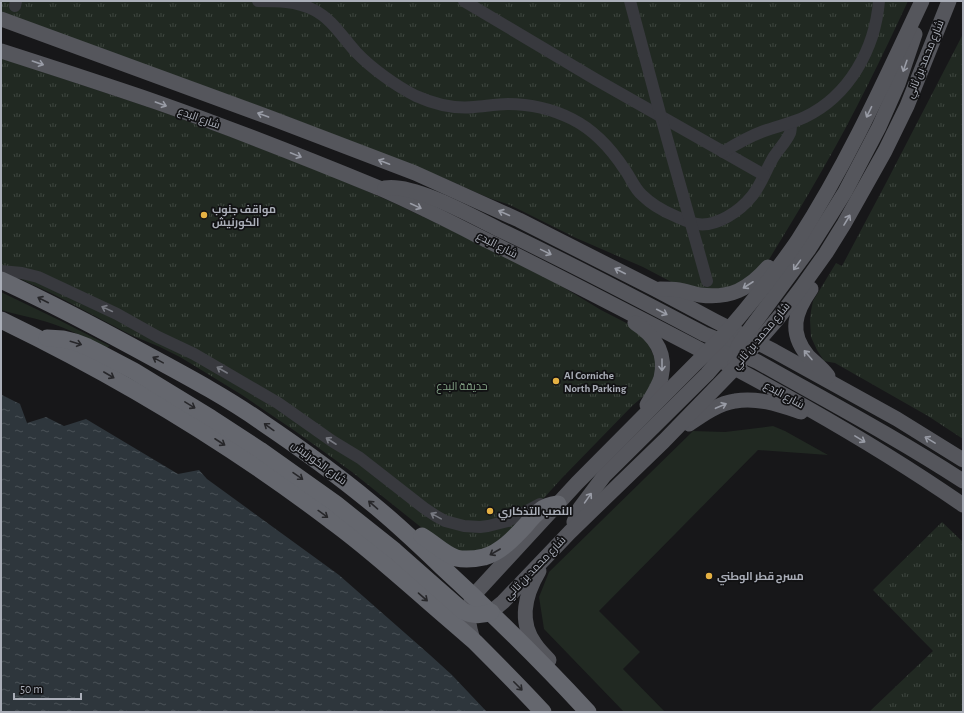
<svg xmlns="http://www.w3.org/2000/svg" width="964" height="713" font-family="'Alegreya Sans',Cairo,sans-serif">
  <style>
    .green { fill: #212922 }
    .park { fill: url(#park-tufts) }
    .water { fill: url(#water-ripples) }
    .lines { fill: none; stroke-linecap: round; stroke-linejoin: round }
    .minor { stroke: #38393e; stroke-width: 12 }
    .major { stroke: #55565c; stroke-width: 15 }
    .highway { stroke: #65676e; stroke-width: 17 }
    .oneway { stroke: #999ca6 }
    .oneway2 { stroke: #27272a }
    .oneway3 { stroke: #777981 }
    .poi-dot { fill: #e5b143; stroke: #121214; stroke-width: 1.5 }
    .labels { text-anchor: middle; dominant-baseline: central; stroke-width: 3.5; stroke-linejoin: round; paint-order: stroke }
    .street-label { font-size: 11px; fill: #aaaeb8; stroke: #121214 }
    .poi-label { font-size: 11px; font-weight: bold; fill: #aaaeb8; stroke: #121214; text-anchor: start }
    .park-label { font-size: 11px; fill: #83a185; stroke: #121214 }
  </style>
  <defs>
    <pattern id="park-tufts" width="24" height="20" patternUnits="userSpaceOnUse"><rect width="24" height="20" fill="#212922"/><path d="M3 7l-1-3M5 7V3M7 7l1-3M15 17l-1-3M17 17v-4M19 17l1-3" fill="none" stroke="#3f4640"/></pattern>
    <pattern id="water-ripples" width="26" height="14" patternUnits="userSpaceOnUse"><rect width="26" height="14" fill="#2e363c"/><path d="M2 4q2-2 4 0t4 0M15 11q2-2 4 0t4 0" fill="none" stroke="#4a5156"/></pattern>
  </defs>
  <rect width="100%" height="100%" fill="#171719"/>
  <g class="green">
    <path d="M 1,292 L 59,320 L 110,346 L 105,348 C 86,338 67,328 47,322 C 32,317 16,315 1,310 Z"/>
    <path d="M 773,426 L 785,431 L 828,455 L 758,450 L 599,611 L 640,652 L 623,669 L 665,712 L 624,712 L 544,629 L 539,597 L 549,572 L 693,431 L 725,432 Z"/>
  </g>
  <g class="park">
    <path d="M 1,1 L 908,1 C 882,57 855,113 824,167 C 806,199 787,230 768,261 L 762,269 L 724,291 L 679,286 L 643,267 L 576,238 L 510,205 L 489,198 L 439,176 L 281,114 L 1,12 Z"/>
    <path d="M 963,34 L 963,439 L 928,416 L 835,363 L 824,361 L 817,350 L 811,337 L 810,320 L 811,311 L 813,301 L 836,263 L 842,266 L 886,183 Z"/>
    <path d="M 1,58 L 160,111 L 231,137 L 337,178 L 394,203 L 455,232 L 558,284 L 601,310 L 636,328 L 644,334 L 659,368 L 646,394 L 632,406 L 562,478 L 516,529 L 489,549 L 464,553 L 437,540 L 352,472 L 295,431 L 242,395 L 203,371 L 180,357 L 160,347 L 131,335 L 53,294 L 1,270 Z"/>
    <path d="M 942,522 L 963,542 L 963,712 L 869,712 L 933,651 L 873,590 Z"/>
  </g>
  <path class="water" d="M 1,392 L 2,395 L 20,404 L 27,423 L 46,417 L 64,426 L 86,419 L 178,474 L 199,470 L 207,479 L 339,575 L 430,655 L 452,675 L 487,712 L 1,712 Z"/>
  <g class="lines">
    <g class="minor">
      <path d="M 258,1 C 277,1 296,1 314,10 C 332,19 343,38 356,52 C 371,68 396,86 416,96 C 434,104 455,109 474,107 C 486,106 497,104 508,104 C 530,104 552,109 572,119 C 594,130 612,150 625,170 C 631,178 634,188 642,195 C 652,205 663,211 675,216 C 682,219 690,223 697,224 C 717,227 740,211 752,196 C 761,185 766,170 773,158 C 778,150 786,142 790,133 C 791,130 791,126 791,123"/>
      <path d="M 464,1 L 595,79 L 764,175"/>
      <path d="M 630,1 L 661,117 L 707,281"/>
      <path d="M 15,6 L 16,1"/>
      <path d="M 723,152 C 736,144 750,136 764,131 C 778,126 792,123 805,117 C 849,96 875,49 879,1"/>
      <path d="M 1,271 L 22,273 L 38,277 L 117,314 L 158,337 L 194,354 L 278,403 L 332,441 L 360,458 L 424,508 L 436,516 L 445,521 L 464,526 L 480,527 L 488,526 L 508,521 L 540,504"/>
    </g>
    <g class="major">
      <path d="M 1,19 L 271,118 L 415,173 L 519,220 L 655,289 L 715,321 L 774,351 L 897,419 L 963,460"/>
      <path d="M 1,51 C 54,68 106,85 159,103 C 233,129 306,158 379,188 C 413,203 447,220 480,237 C 535,264 589,292 643,320 C 752,376 862,435 963,505"/>
      <path d="M 385,188 C 413,183 472,216 498,229 C 568,262 636,298 704,334 L 719,340 L 728,342"/>
      <path d="M 660,289 C 666,289 672,289 679,290 C 686,291 693,294 700,295 C 730,299 749,289 768,267"/>
      <path d="M 811,289 C 795,312 788,332 808,356 C 815,363 822,368 828,376"/>
      <path d="M 635,323 C 655,336 667,353 661,378 C 658,387 652,396 647,405"/>
      <path d="M 737,353 L 745,356 L 758,362 C 827,401 897,438 963,481"/>
      <path d="M 735,368 C 734,358 736,348 742,340 L 809,249 L 830,216 L 845,192 L 879,127 L 898,84 L 915,34"/>
      <path d="M 689,424 C 702,415 719,403 735,401 C 758,397 780,405 801,412"/>
      <path d="M 574,522 L 580,508 L 604,476 L 707,374 L 725,353"/>
      <path d="M 539,571 C 526,593 518,621 535,644 C 539,650 544,655 549,660"/>
      <path d="M 491,612 L 503,602 L 570,532 L 664,441 L 735,368 L 779,317 L 801,288 L 826,253 L 844,224 L 885,151 L 907,106 L 949,1"/>
      <path d="M 474,642 C 468,626 466,612 473,596 L 577,483 L 719,340 C 741,316 761,291 780,265 C 786,257 792,249 798,240 C 847,164 884,82 922,1"/>
    </g>
    <g class="highway">
      <path d="M 1,280 C 53,304 104,331 155,359 C 192,379 229,399 263,423 C 300,448 336,474 370,502 C 395,522 418,544 441,566 C 492,613 541,661 588,712"/>
      <path d="M 1,320 C 117,376 227,442 330,520 C 362,543 391,569 421,595 C 439,611 457,626 475,642 C 498,665 521,688 543,712"/>
      <path d="M 47,338 L 63,339 L 75,342 L 88,347 L 98,352 L 134,371 L 211,418 L 260,450 L 336,504 L 395,551 L 463,611 C 473,616 481,616 491,612"/>
      <path d="M 422,536 C 434,543 443,553 456,558 C 465,560 475,559 484,557 C 501,552 514,538 526,525 C 530,520 535,514 541,510 C 546,506 552,505 558,504"/>
    </g>
  </g>
  <defs><path id="oneway-shaft" d="M-6 0H5M1.5-3L5.5 0L1.5 3" fill="none" stroke-width="1.6" stroke-linecap="round" stroke-linejoin="round"/></defs>
  <g class="oneway">
    <use href="#oneway-shaft" transform="translate(38 63) rotate(19)"/>
    <use href="#oneway-shaft" transform="translate(905 66) rotate(109)"/>
    <use href="#oneway-shaft" transform="translate(161 104) rotate(20)"/>
    <use href="#oneway-shaft" transform="translate(869 112) rotate(116)"/>
    <use href="#oneway-shaft" transform="translate(263 115) rotate(-160)"/>
    <use href="#oneway-shaft" transform="translate(296 155) rotate(22)"/>
    <use href="#oneway-shaft" transform="translate(384 162) rotate(-159)"/>
    <use href="#oneway-shaft" transform="translate(416 206) rotate(25)"/>
    <use href="#oneway-shaft" transform="translate(504 213) rotate(-156)"/>
    <use href="#oneway-shaft" transform="translate(847 220) rotate(-59)"/>
    <use href="#oneway-shaft" transform="translate(546 252) rotate(26)"/>
    <use href="#oneway-shaft" transform="translate(797 265) rotate(126)"/>
    <use href="#oneway-shaft" transform="translate(620 271) rotate(-153)"/>
    <use href="#oneway-shaft" transform="translate(748 285) rotate(147)"/>
    <use href="#oneway-shaft" transform="translate(662 312) rotate(27)"/>
    <use href="#oneway-shaft" transform="translate(808 355) rotate(-131)"/>
    <use href="#oneway-shaft" transform="translate(662 365) rotate(90)"/>
    <use href="#oneway-shaft" transform="translate(721 406) rotate(-23)"/>
    <use href="#oneway-shaft" transform="translate(860 439) rotate(31)"/>
    <use href="#oneway-shaft" transform="translate(930 440) rotate(-149)"/>
    <use href="#oneway-shaft" transform="translate(588 498) rotate(-55)"/>
  </g>
  <g class="oneway2">
    <use href="#oneway-shaft" transform="translate(43 300) rotate(-153)"/>
    <use href="#oneway-shaft" transform="translate(76 343) rotate(17)"/>
    <use href="#oneway-shaft" transform="translate(158 360) rotate(-151)"/>
    <use href="#oneway-shaft" transform="translate(109 375) rotate(30)"/>
    <use href="#oneway-shaft" transform="translate(190 405) rotate(31)"/>
    <use href="#oneway-shaft" transform="translate(269 427) rotate(-144)"/>
    <use href="#oneway-shaft" transform="translate(220 442) rotate(33)"/>
    <use href="#oneway-shaft" transform="translate(298 476) rotate(35)"/>
    <use href="#oneway-shaft" transform="translate(373 505) rotate(-139)"/>
    <use href="#oneway-shaft" transform="translate(323 514) rotate(36)"/>
    <use href="#oneway-shaft" transform="translate(495 552) rotate(150)"/>
    <use href="#oneway-shaft" transform="translate(423 597) rotate(41)"/>
    <use href="#oneway-shaft" transform="translate(518 686) rotate(45)"/>
  </g>
  <g class="oneway3">
    <use href="#oneway-shaft" transform="translate(107 309) rotate(-155)"/>
    <use href="#oneway-shaft" transform="translate(222 370) rotate(-150)"/>
    <use href="#oneway-shaft" transform="translate(331 441) rotate(-147)"/>
    <use href="#oneway-shaft" transform="translate(436 516) rotate(-151)"/>
  </g>
  <g class="poi-dot">
    <circle cx="204" cy="215" r="4"/>
    <circle cx="556" cy="381" r="4"/>
    <circle cx="490" cy="511" r="4"/>
    <circle cx="709" cy="576" r="4"/>
  </g>
  <g class="labels">
    <g class="street-label">
      <text transform="translate(925 59) rotate(-68)">شارع محمد بن ثاني</text>
      <text transform="translate(199 118) rotate(20)">شارع البدع</text>
      <text transform="translate(497 245) rotate(27)">شارع البدع</text>
      <text transform="translate(761 336) rotate(-50)">شارع محمد بن ثاني</text>
      <text transform="translate(784 395) rotate(29)">شارع البدع</text>
      <text transform="translate(319 463) rotate(36)">شارع الكورنيش</text>
      <text transform="translate(535 568) rotate(-46)">شارع محمد بن ثاني</text>
    </g>
    <g class="poi-label">
      <text x="212" y="209">مواقف جنوب<tspan x="212" dy="13">الكورنيش</tspan></text>
      <text x="564" y="375">Al Corniche<tspan x="564" dy="13">North Parking</tspan></text>
      <text x="498" y="511">النصب التذكاري</text>
      <text x="717" y="576">مسرح قطر الوطني</text>
    </g>
    <g class="park-label">
      <text x="462" y="386">حديقة البدع</text>
    </g>
  </g>
  <rect width="964" height="713" fill="none" stroke="#aaaeb8" stroke-width="4"/>
  <path d="M14 693v6h67v-6" fill="none" stroke="#aaaeb8" stroke-width="2"/>
  <text x="20" y="693" font-size="12" fill="#aaaeb8" stroke="#121214" stroke-width="3" paint-order="stroke">50 m</text>
</svg>
